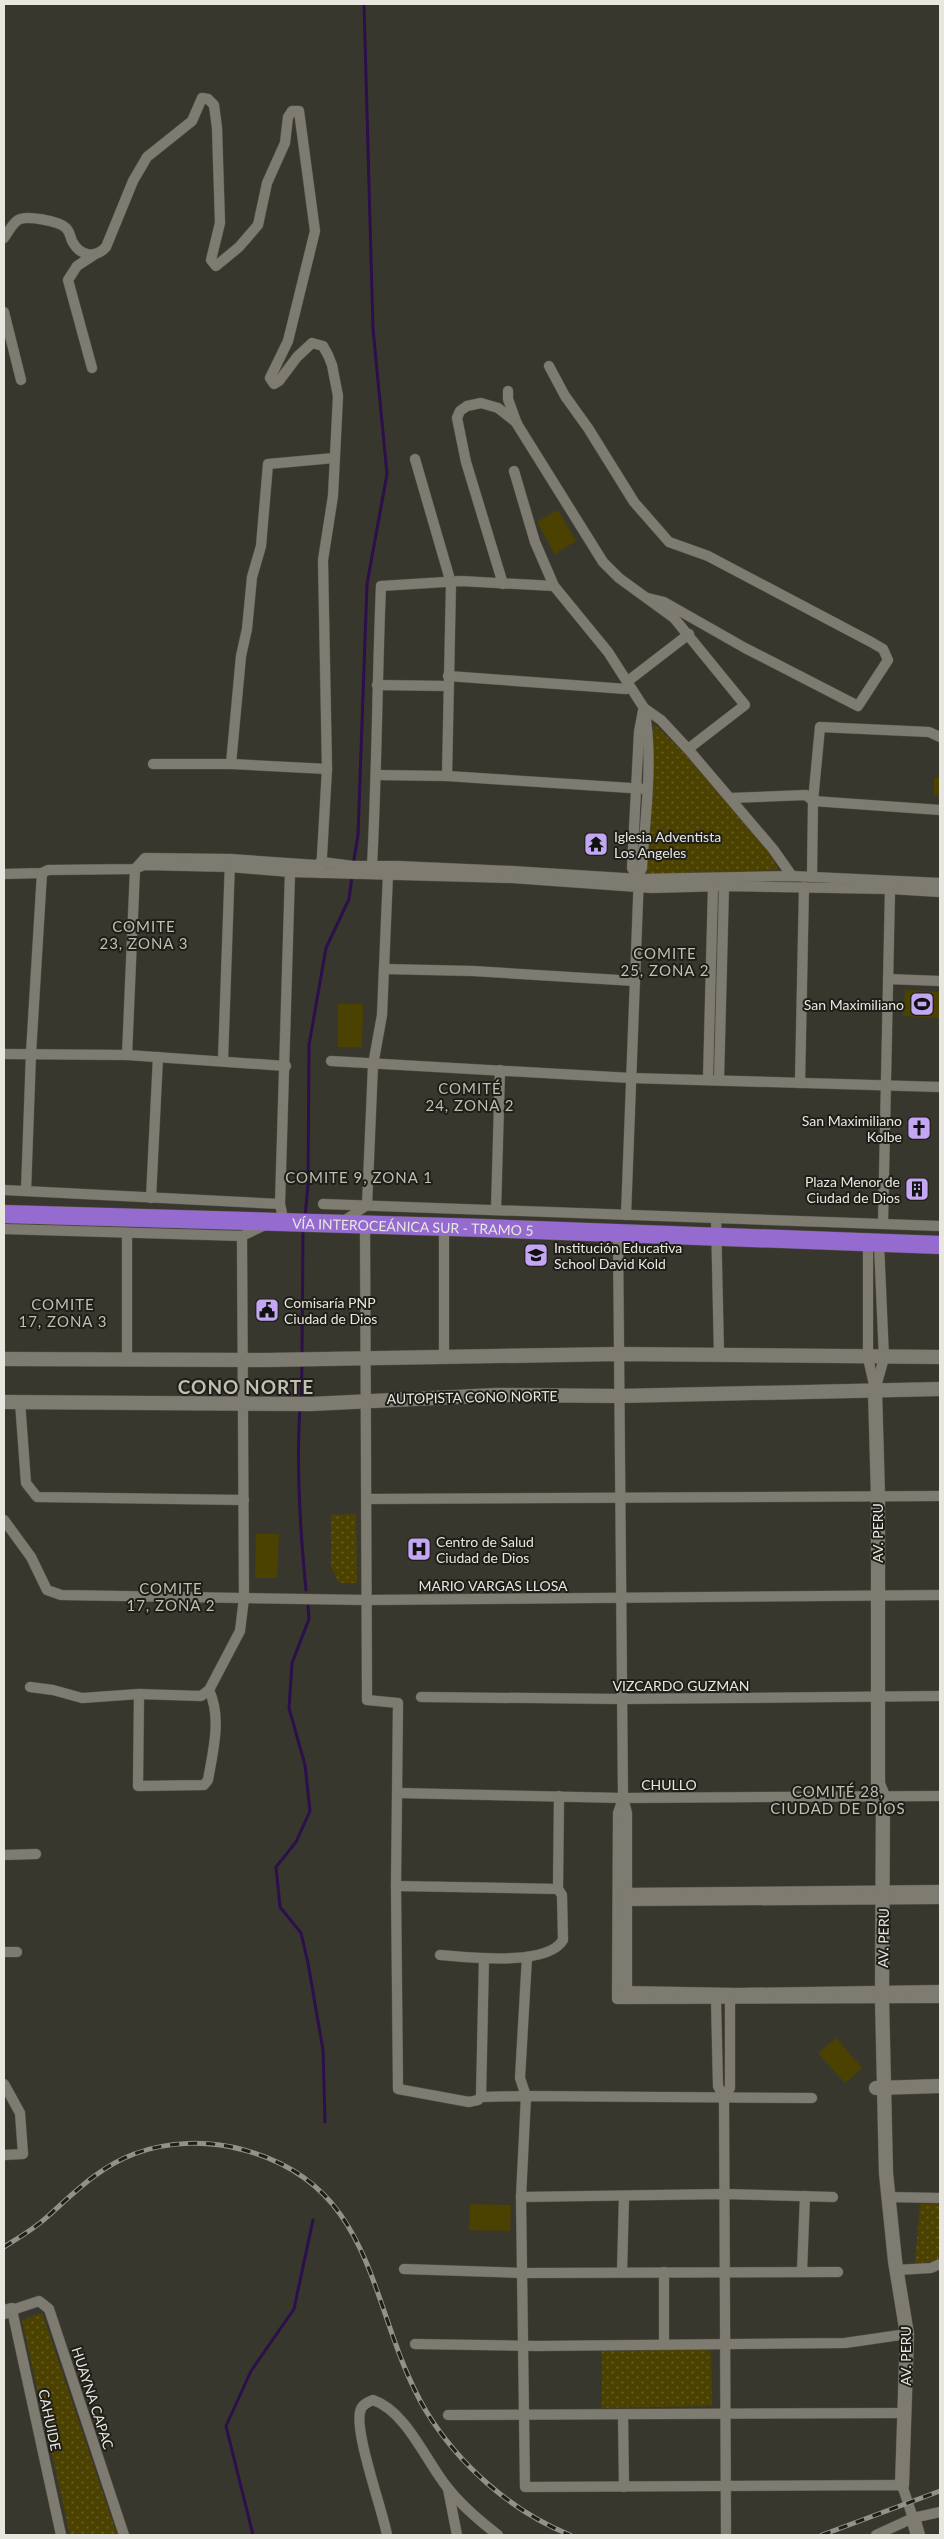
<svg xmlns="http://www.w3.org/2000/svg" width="944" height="2539" font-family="Lato,sans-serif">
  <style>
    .grass { fill: url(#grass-dots) }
    .garden { fill: #4b4201 }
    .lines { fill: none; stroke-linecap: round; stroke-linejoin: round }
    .stream { stroke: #2c0f4b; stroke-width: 3 }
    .street-casing { stroke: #54524a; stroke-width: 11 }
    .secondary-casing { stroke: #54524a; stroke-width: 15 }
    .highway-casing { stroke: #54524a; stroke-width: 19 }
    .street { stroke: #7e7c71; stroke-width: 10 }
    .secondary { stroke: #7e7c71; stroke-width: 14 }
    .highway { stroke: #956bd0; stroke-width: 18 }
    .rail-casing { stroke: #93928a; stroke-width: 5 }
    .rail { stroke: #1f1e19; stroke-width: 3; stroke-dasharray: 9; stroke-linecap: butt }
    .labels { text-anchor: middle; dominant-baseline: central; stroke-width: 4; stroke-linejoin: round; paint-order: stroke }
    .poi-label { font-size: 14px; fill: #e7e6df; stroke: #1f1e19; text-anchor: start }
    .street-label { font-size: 14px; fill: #e7e6df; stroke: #1f1e19 }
    .neighbourhood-label { font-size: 15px; letter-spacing: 1px; fill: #c1bfb2; stroke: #1f1e19 }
    .district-label { font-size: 19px; font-weight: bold; letter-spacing: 1px; fill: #c1bfb2; stroke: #1f1e19 }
  </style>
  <defs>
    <pattern id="grass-dots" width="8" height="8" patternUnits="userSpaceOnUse" patternTransform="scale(1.25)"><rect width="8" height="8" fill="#4b4201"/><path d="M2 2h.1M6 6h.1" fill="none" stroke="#655d26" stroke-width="1.8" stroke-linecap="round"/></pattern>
  </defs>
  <rect width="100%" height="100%" fill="#38372d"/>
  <g class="grass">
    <path d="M 655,725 L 684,753 L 769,852 L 777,866 L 777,870 L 647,874 L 653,726 Z"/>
    <path d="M 356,1514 L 357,1583 L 339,1583 L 331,1567 L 331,1515 Z"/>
    <path d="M 920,2204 L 940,2204 L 940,2258 L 930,2262 L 915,2263 Z"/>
    <path d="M 42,2313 L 117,2535 L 70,2535 L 22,2320 Z"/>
    <path d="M 707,2349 L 711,2353 L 712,2406 L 602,2408 L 602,2351 Z"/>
  </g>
  <g class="garden">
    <path d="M 558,510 L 576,541 L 555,554 L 537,522 Z"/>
    <path d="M 934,778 L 940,778 L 940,795 L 934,796 Z"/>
    <path d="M 905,990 L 940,992 L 940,1018 L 903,1016 Z"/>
    <path d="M 338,1004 L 363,1004 L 362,1047 L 338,1047 Z"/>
    <path d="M 256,1534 L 279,1534 L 277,1578 L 255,1578 Z"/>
    <path d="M 836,2038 L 862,2068 L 845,2083 L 818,2053 Z"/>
    <path d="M 470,2204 L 511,2205 L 510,2231 L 469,2230 Z"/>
  </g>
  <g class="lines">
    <g class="stream">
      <path d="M 353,865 L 358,835 L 367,584 L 387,474 L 373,329 L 364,4"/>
      <path d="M 305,1218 L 308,1184 L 309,1045 L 326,948 L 349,899 L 352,876"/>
      <path d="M 302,1356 L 303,1229"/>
      <path d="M 301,1401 L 302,1364"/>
      <path d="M 300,1407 C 296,1468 300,1529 306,1590"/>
      <path d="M 308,1606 L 309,1619 L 292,1663 L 289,1708 L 305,1765 L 310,1811 L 296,1842 L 276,1867 L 280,1907 L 301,1933 L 308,1963 L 323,2050 L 325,2122"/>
      <path d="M 253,2535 L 226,2426 L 251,2371 L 294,2309 L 313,2220"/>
    </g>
    <g class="street-casing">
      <g id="street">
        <path d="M 4,238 C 8,232 13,223 18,220 C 27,215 59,221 66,228 C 70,232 70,236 72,241 C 80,256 95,259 106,247 L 133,181 L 147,157 L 192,121 L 202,98 L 208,99 L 214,105 L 217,128 L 220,223 L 211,260 L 216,266 L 239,247 L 258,225 L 267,183 L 285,143 L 288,117 L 292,111 L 299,111 L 315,231 L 288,341 L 270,378 L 274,384 L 279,381 L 297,357 L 312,343 L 323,346 L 328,355 L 332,365 L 338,396 L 333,496 L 323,560 L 327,769 L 321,873"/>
        <path d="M 4,312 L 21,380"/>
        <path d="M 549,366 L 565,396 L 588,428 L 634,502 L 669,542 L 708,556 L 871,642 L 883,649 L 888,660 L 858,706 L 745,648 L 664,602 L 648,598"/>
        <path d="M 92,368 L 68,280 L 77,266 L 94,255"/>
        <path d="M 508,391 L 508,399 L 517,424 L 603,562 L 619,578 L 674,618 L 745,705 L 688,749"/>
        <path d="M 415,459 L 451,583 L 447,776"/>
        <path d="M 514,471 L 535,542 L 554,586 L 608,652 L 644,708 L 661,720 L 688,749 L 773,849 L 792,876"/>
        <path d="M 503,584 L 466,462 L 457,418 L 460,411 L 467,406 L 481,403 L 498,408 L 517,423"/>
        <path d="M 448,676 L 626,689 L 628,681 L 689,634"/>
        <path d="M 377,685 L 448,686"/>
        <path d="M 153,764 L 231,764 L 327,769"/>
        <path d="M 231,764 L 241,656 L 247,629 L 252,577 L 261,546 L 268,464 L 334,458"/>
        <path d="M 377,775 L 447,776 L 646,789"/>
        <path d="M 730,798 L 806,795 L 813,801 L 940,810"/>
        <path d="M 372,866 C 377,773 377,679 381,586 L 461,581 L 554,586"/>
        <path d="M 4,874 L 42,873 L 48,870 L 135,869 L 144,865 L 230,867 L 290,872 L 512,878 L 652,888 L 724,886 L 890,889 L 940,892"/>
        <path d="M 812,877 L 813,801 L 820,727 L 929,732 L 940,737"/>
        <path d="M 639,879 L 632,868 L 639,732 L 643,711"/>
        <path d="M 384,969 L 473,971 L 635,981"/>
        <path d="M 888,979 L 940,981"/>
        <path d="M 4,1054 L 127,1055 L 286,1066"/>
        <path d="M 127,1055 L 135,869 L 145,858 L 230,859 L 316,865 L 322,862 L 353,866 L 398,866 L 512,871 L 639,879 L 792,876 L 940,883"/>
        <path d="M 223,1060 L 230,861"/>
        <path d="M 331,1061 L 631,1078 L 940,1087"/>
        <path d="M 708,1079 L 713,887"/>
        <path d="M 719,1079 L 724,886"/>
        <path d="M 800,1083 L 804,887"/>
        <path d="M 4,1190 L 280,1204"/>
        <path d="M 26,1191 L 31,1053 L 42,873"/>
        <path d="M 151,1198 L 158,1057"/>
        <path d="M 323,1204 L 940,1226"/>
        <path d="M 496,1210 L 500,1070"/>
        <path d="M 626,1215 L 639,874 L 642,868 C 645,816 654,759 644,708"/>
        <path d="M 716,1218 L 719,1355"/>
        <path d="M 284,1223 L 280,1204 L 290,872"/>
        <path d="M 341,1223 L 367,1205 L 373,1065 L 382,1015 L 388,874"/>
        <path d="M 883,1224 L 890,889"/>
        <path d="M 365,1225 L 367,1700 L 398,1703 L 396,1886 L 398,2089 L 469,2102 L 478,2100 L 481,2097 L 526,2096 L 812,2098"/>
        <path d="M 4,1229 L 242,1236 L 267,1224"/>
        <path d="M 618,1235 L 623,1798 L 627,1813 L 627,1999"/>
        <path d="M 868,1244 L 868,1358 L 875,1389"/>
        <path d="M 444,1358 L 444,1227"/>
        <path d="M 127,1360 L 127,1233"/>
        <path d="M 875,1390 L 884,1358 L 879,1244"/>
        <path d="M 20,1402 L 26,1483 L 37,1497 L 244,1500"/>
        <path d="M 367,1499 L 940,1496"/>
        <path d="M 4,1520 L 31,1557 L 47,1590 L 61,1595 L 367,1600 L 940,1595"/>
        <path d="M 30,1687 L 53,1690 L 82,1698 L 139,1694 L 201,1696 L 209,1690 L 240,1631 L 244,1598 L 242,1236"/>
        <path d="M 139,1694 L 138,1786 L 204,1785 L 208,1780 C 213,1751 222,1718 209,1690"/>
        <path d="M 421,1697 L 621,1699 L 940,1696"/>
        <path d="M 398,1793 L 623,1798 L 940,1796"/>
        <path d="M 623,1799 L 618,1813 L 617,1999 L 940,1998"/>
        <path d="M 4,1855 L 36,1854"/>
        <path d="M 396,1886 L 558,1889"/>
        <path d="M 621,1893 L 940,1890"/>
        <path d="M 626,1901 L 940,1899"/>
        <path d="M 4,1952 L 17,1952"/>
        <path d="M 440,1955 C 467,1957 547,1967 563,1940 L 562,1895 L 558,1889 L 559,1796"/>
        <path d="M 527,1957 L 520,2078 L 526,2096 L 521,2197 L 525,2487 L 902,2485 L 913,2518"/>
        <path d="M 621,1991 L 738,1993 L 940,1990"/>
        <path d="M 716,2000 L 718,2086 L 724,2097 L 726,2535"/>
        <path d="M 4,2084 L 20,2113 L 23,2154 L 4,2155"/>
        <path d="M 481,2097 L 484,1958"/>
        <path d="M 724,2097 L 730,2088 L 730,2000"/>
        <path d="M 521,2197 L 724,2194 L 833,2197"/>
        <path d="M 888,2197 L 940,2198"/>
        <path d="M 404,2269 L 524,2273 L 838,2272"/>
        <path d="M 897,2270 L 931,2268 L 940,2264"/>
        <path d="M 802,2271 L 805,2196"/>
        <path d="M 622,2272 L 624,2196"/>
        <path d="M 415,2344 L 536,2346 L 845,2343 L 907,2334"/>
        <path d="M 664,2344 L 664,2272"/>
        <path d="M 448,2415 L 904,2413"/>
        <path d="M 623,2415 L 624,2487"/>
        <path d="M 448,2489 L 457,2535"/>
        <path d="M 61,2535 L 12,2310 L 39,2301 L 49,2309 L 124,2535"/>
        <path d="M 387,2535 C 383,2511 352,2427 361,2409 C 363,2404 368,2402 373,2400 C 406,2411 426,2461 447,2487 C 461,2505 481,2522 498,2535"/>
        <path d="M 876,2535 L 913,2518 L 940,2512"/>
      </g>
    </g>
    <g class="secondary-casing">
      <g id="secondary">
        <path d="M 4,1359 L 266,1360 L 618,1354 L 940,1357"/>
        <path d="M 875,1390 L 878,1497 L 878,1784 L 883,1796 L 882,1998 L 886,2173 L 895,2261 L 907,2334 L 902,2485"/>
        <path d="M 4,1402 L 311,1404 L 496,1395 L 619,1396 L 940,1389"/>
        <path d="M 876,2088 L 940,2086"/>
        <path d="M 4,2312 L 12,2310"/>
        <path d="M 913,2518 L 918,2535"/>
      </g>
    </g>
    <g class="highway-casing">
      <g id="highway">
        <path id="s1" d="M 4,1214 L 484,1228 L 940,1245"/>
      </g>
    </g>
    <use href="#street" class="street"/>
    <use href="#secondary" class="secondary"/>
    <use href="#highway" class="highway"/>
    <g class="rail-casing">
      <g id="rail">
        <path d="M 4,2247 C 18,2238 34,2229 47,2217 C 74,2193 99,2167 134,2154 C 168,2141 209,2140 244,2150 C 380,2187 367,2311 426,2411 C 459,2465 511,2511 570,2535"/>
        <path d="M 822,2535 L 940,2491"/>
      </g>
    </g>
    <use href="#rail" class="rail"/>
  </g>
  <defs>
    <g id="temple-square" transform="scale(1.25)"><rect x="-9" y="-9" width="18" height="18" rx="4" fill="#c3a7f2" stroke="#1f1e19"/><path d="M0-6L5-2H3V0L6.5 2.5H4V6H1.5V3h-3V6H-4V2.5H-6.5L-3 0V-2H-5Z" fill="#111"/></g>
    <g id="stadium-square" transform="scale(1.25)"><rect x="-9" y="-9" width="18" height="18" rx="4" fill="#c3a7f2" stroke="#1f1e19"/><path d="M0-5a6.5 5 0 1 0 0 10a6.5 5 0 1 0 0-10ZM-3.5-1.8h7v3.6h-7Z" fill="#111"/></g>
    <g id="church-square" transform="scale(1.25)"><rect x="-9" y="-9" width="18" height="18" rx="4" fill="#c3a7f2" stroke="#1f1e19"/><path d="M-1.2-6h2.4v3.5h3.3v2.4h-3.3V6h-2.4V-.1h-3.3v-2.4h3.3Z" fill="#111"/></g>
    <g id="building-square" transform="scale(1.25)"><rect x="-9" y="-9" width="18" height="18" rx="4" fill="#c3a7f2" stroke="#1f1e19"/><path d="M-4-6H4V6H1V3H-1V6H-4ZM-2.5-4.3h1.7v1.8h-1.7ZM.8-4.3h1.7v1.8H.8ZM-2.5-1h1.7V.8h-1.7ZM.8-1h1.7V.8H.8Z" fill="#111"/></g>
    <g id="school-square" transform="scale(1.25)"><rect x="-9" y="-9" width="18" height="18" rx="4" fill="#c3a7f2" stroke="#1f1e19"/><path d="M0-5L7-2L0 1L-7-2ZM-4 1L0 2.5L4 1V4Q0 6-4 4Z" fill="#111"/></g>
    <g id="civic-square" transform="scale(1.25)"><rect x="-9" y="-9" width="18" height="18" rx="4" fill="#c3a7f2" stroke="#1f1e19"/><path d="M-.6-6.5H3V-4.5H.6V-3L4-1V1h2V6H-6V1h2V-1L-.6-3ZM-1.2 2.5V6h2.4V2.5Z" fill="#111"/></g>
    <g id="hospital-square" transform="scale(1.25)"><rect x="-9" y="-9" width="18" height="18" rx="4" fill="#c3a7f2" stroke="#1f1e19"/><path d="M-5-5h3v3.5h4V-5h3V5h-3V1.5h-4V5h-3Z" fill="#111"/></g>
  </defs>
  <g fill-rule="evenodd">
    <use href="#temple-square" x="596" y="844"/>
    <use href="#stadium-square" x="922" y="1004"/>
    <use href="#church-square" x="919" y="1128"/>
    <use href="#building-square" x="917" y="1189"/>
    <use href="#school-square" x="536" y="1255"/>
    <use href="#civic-square" x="267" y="1310"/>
    <use href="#hospital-square" x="419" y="1549"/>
  </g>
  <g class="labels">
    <g class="poi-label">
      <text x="614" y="836">Iglesia Adventista<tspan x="614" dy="16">Los Angeles</tspan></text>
      <text x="904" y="1004" text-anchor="end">San Maximiliano</text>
      <text x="902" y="1120" text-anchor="end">San Maximiliano<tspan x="902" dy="16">Kolbe</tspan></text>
      <text x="900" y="1181" text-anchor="end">Plaza Menor de<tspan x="900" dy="16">Ciudad de Dios</tspan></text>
      <text x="554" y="1247">Institución Educativa<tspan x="554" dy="16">School David Kold</tspan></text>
      <text x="284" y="1302">Comisaría PNP<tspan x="284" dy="16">Ciudad de Dios</tspan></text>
      <text x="436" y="1541">Centro de Salud<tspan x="436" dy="16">Ciudad de Dios</tspan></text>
    </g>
    <g class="street-label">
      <text stroke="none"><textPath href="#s1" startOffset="409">VÍA INTEROCEÁNICA SUR - TRAMO 5</textPath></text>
      <text transform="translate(472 1397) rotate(-1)">AUTOPISTA CONO NORTE</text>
      <text transform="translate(877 1533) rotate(-90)">AV. PERU</text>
      <text x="493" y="1585">MARIO VARGAS LLOSA</text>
      <text x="681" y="1685">VIZCARDO GUZMAN</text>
      <text x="669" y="1784">CHULLO</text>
      <text transform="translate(883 1938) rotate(-89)">AV. PERU</text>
      <text transform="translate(905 2356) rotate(-90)">AV. PERU</text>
      <text transform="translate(93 2398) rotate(72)">HUAYNA CAPAC</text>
      <text transform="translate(50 2420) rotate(78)">CAHUIDE</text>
    </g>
    <g class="neighbourhood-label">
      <text x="144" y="926">COMITE<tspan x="144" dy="17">23, ZONA 3</tspan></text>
      <text x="665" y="953">COMITE<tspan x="665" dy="17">25, ZONA 2</tspan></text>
      <text x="470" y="1088">COMITÉ<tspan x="470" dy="17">24, ZONA 2</tspan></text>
      <text x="359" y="1177">COMITE 9, ZONA 1</text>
      <text x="63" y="1304">COMITE<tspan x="63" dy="17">17, ZONA 3</tspan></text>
      <text x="171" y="1588">COMITE<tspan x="171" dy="17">17, ZONA 2</tspan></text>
      <text x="838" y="1791">COMITÉ 28,<tspan x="838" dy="17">CIUDAD DE DIOS</tspan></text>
    </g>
    <g class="district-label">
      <text x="246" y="1386">CONO NORTE</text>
    </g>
  </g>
  <rect width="944" height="2539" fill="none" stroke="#e7e6df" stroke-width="10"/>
</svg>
